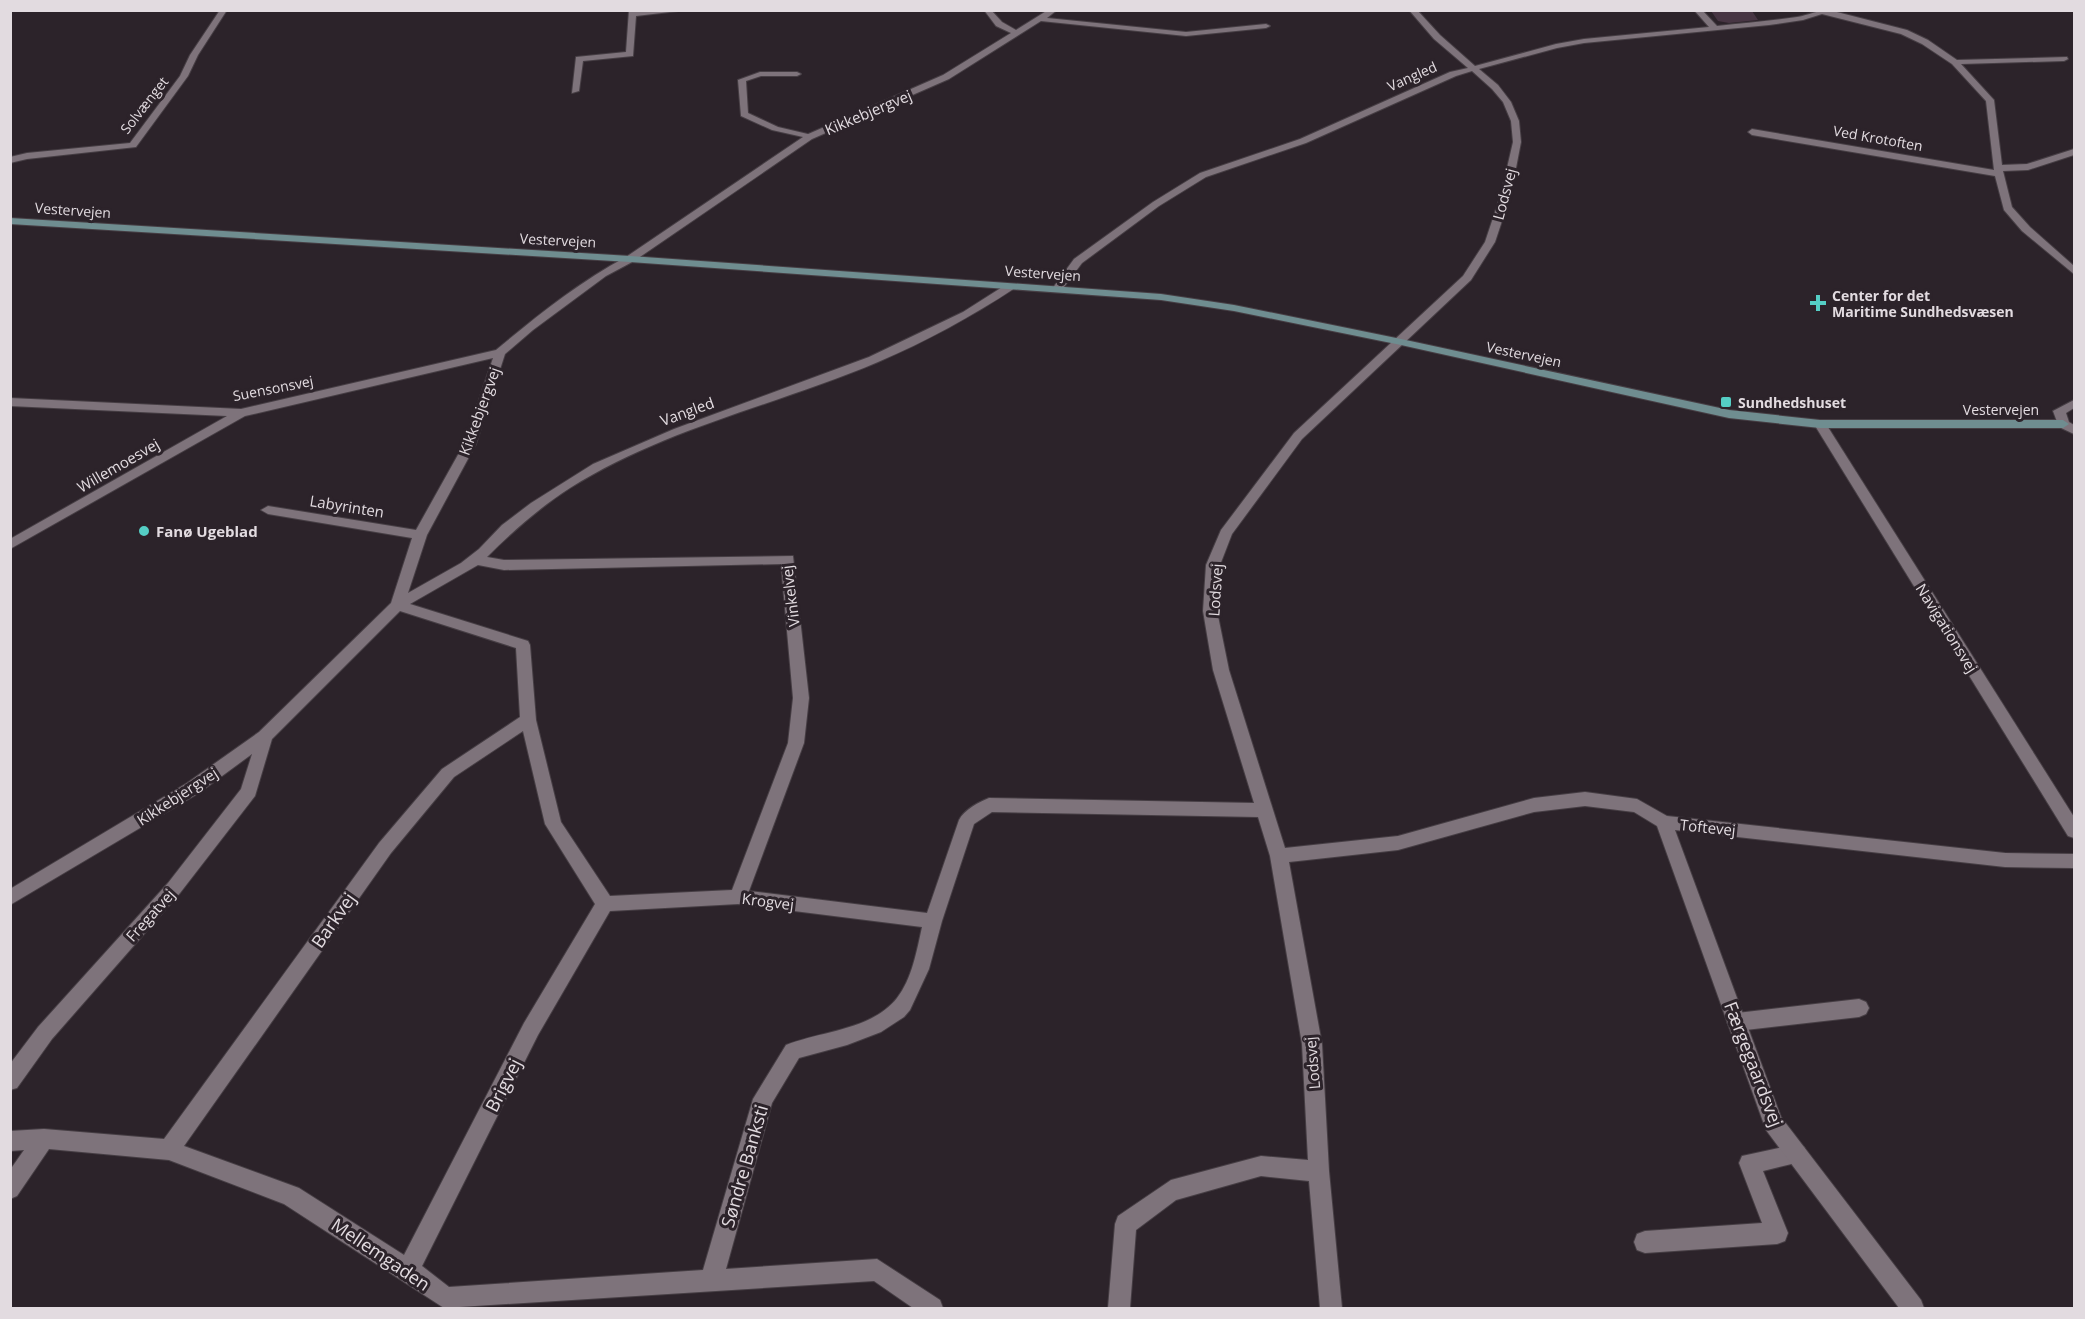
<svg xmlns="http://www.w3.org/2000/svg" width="2085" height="1319" font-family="'Open Sans',sans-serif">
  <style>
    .green { fill: #473543 }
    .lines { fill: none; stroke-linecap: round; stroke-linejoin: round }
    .lane-casing { stroke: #463e44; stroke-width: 2 }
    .street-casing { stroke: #463e44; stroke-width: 2 }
    .secondary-casing { stroke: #463e44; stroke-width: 2 }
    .lane { fill: #7e737b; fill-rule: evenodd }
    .street { fill: #7e737b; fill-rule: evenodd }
    .secondary { fill: #6f8d90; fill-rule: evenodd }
    .poi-dot { fill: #55cec5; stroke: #2c232a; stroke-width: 2 }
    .labels { text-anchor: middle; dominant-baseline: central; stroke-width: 6; stroke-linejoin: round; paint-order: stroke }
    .far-street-label { font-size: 14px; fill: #e2dbe0; stroke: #2c232a }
    .far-poi-label { font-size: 14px; font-weight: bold; fill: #e2dbe0; stroke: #2c232a; text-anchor: start }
    .street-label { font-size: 15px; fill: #e2dbe0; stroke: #2c232a }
    .poi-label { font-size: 15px; font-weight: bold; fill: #e2dbe0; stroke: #2c232a; text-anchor: start }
    .near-street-label { font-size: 18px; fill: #e2dbe0; stroke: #2c232a }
  </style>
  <rect width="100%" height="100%" fill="#2c232a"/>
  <path class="green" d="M 1711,11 L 1752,11 L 1758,20 L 1729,23 L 1718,21 Z"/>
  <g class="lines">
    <g class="lane-casing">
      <g id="lane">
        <path d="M 760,72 L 797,72 L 801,74 L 797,76 L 761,76 L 746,81 L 748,113 L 778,127 L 812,135 L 812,139 L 772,130 L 741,116 L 738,80 Z"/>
        <path d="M 1859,999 L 1866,1002 L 1869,1008 L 1866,1014 L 1859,1017 L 1737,1031 L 1730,1028 L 1727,1022 L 1730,1016 L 1737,1013 Z"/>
        <path d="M 1797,1144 L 1804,1147 L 1807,1154 L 1804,1161 L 1763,1171 L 1788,1233 L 1785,1241 L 1777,1244 L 1645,1253 L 1637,1250 L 1634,1242 L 1637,1234 L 1645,1231 L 1762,1223 L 1739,1163 L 1742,1156 Z"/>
      </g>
    </g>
    <g class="street-casing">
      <g id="street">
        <path d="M 220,10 L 227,10 L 198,55 L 188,76 L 136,147 L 27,159 L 10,163 L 10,157 L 27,153 L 130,143 L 180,76 L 190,55 Z"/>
        <path d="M 629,10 L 687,10 L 636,16 L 633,56 L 583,61 L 579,91 L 572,93 L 576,57 L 626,52 Z"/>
        <path d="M 984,10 L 991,10 L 1002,22 L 1016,30 L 1048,10 L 1057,10 L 1047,18 L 1186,32 L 1266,24 L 1270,26 L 1266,28 L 1186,36 L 1041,21 L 949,79 L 812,139 L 634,261 L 606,276 L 533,330 L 505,354 L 476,444 L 427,535 L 408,593 L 461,563 L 479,549 L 502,525 L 531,503 L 593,464 L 674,429 L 869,357 L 963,312 L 1007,284 L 1015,284 L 1015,288 C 971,317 927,341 878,362 C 777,405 665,428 570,488 C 539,508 513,531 487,557 L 504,560 L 793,556 L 809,698 L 804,743 L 749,891 L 927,913 L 959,820 C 964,810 979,802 989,798 L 1254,803 L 1213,670 L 1203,611 L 1206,565 L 1221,530 L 1294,433 L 1463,276 L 1485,242 L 1501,194 L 1513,142 L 1511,121 L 1503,102 L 1492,89 L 1472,71 L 1456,76 L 1306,143 L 1206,177 L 1159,206 L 1082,263 L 1061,291 L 1057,292 L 1052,289 L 1074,259 L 1153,202 L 1200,173 L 1300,139 L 1450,72 L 1468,68 L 1434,39 L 1409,10 L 1417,10 L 1440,35 L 1475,66 L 1556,44 L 1584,39 L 1709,27 L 1694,10 L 1702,10 L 1717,26 C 1744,23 1771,21 1797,17 C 1809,15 1818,10 1829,10 L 1907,30 L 1928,40 L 1957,60 L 2067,57 L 2068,59 L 2064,61 L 1961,64 L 1994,100 L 2002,165 L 2027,164 L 2074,149 L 2074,155 L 2028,170 L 2003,171 L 2012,207 L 2030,227 L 2074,266 L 2074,274 L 2022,231 L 2004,210 L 1995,176 L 1752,135 L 1748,132 L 1752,129 L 1994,170 L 1986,101 L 1952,64 L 1922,44 L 1901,34 L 1822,14 L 1803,20 L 1769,25 L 1584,43 L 1557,48 L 1479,69 L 1498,85 L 1511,102 L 1519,121 L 1521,142 L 1511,194 L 1495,242 L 1471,280 L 1302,439 L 1232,534 L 1220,565 L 1217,611 L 1229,670 L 1285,848 L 1398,836 L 1534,798 L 1585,792 L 1637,799 L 1667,816 L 2005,853 L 2074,854 L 2074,868 L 2005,867 L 1675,830 L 1781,1117 L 1921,1300 L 1924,1308 L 1899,1308 L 1766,1130 L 1657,826 L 1634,812 L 1585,806 L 1534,812 L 1398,850 L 1289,862 L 1322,1044 L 1329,1171 L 1342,1308 L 1320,1308 L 1309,1181 L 1261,1176 L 1176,1200 L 1136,1230 L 1130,1308 L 1108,1308 L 1115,1224 L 1118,1216 L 1171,1180 L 1261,1156 L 1308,1160 L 1302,1044 L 1270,856 L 1258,817 L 992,812 L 974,824 L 942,921 L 929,969 L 910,1010 L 904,1017 L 881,1032 L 847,1045 L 799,1058 L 772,1103 L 726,1269 L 877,1259 L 940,1300 L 943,1308 L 913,1308 L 874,1281 L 444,1308 L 284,1204 L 169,1160 L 49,1149 L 17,1196 L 10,1199 L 10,1170 L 24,1150 L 10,1151 L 10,1131 L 44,1129 L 164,1139 L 379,843 L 442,769 L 520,717 L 516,648 L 400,611 L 272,739 L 255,796 L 180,893 L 52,1039 L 17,1088 L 10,1090 L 10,1064 L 38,1027 L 168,883 L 241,789 L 252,754 L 199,793 L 10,905 L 10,889 L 187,783 L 259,732 L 391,603 L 412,538 L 268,514 L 261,510 L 268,506 L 416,530 L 464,444 L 493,358 L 245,416 L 10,549 L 10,539 L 227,416 L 10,406 L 10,398 L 241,409 L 496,350 C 537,316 579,282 626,257 L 806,135 L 943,75 L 1011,33 L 996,26 ZM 781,564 L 793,698 L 788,743 L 732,890 L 610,896 L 561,822 L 536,720 L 530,645 L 528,641 L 410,604 L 478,565 L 504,570 ZM 523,731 L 545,824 L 595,904 L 524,1023 L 404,1255 L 299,1188 L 184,1146 L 391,853 L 454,777 ZM 738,904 L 922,927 C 917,950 912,979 897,998 C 872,1030 821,1031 786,1045 L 753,1099 L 703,1270 L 449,1287 L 422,1266 L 538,1035 L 610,911 Z"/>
        <path d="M 2074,400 L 2074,408 L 2066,413 L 2069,422 L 2074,425 L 2074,434 L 2059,427 L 2053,411 Z"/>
        <path d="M 1820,420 L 1826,424 L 2074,817 L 2074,838 L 2068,836 L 1814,424 Z"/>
      </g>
    </g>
    <g class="secondary-casing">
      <path id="secondary" d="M 10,218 L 630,256 L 1161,294 L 1234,305 L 1401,339 L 1729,410 L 1820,420 L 2063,420 L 2069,424 L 2063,428 L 1820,428 L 1729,418 L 1401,345 L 1234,311 L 1161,300 L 630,262 L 10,224 Z"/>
    </g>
    <use href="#lane" class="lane"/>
    <use href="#street" class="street"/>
    <use href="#secondary" class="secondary"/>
  </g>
  <g class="poi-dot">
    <path d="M1815 294h6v6h6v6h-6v6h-6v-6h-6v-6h6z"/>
    <rect x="1720" y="396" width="12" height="12" rx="3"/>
    <circle cx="144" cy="531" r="6"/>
  </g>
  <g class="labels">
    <g class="far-street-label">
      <text transform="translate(1412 76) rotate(-24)">Vangled</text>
      <text transform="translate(144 105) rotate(-52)">Solvænget</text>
      <text transform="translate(1878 138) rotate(10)">Ved Krotoften</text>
      <text transform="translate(73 210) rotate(4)">Vestervejen</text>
      <text transform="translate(558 240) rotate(3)">Vestervejen</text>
      <text transform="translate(1043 273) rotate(4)">Vestervejen</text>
      <text transform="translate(1524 354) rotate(12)">Vestervejen</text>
      <text transform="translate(273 388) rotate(-11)">Suensonsvej</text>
      <text x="2001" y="409">Vestervejen</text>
    </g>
    <g class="far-poi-label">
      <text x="1832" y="295">Center for det<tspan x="1832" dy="16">Maritime Sundhedsvæsen</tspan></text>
      <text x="1738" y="402">Sundhedshuset</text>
    </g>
    <g class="street-label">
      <text transform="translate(868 112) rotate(-23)">Kikkebjergvej</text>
      <text transform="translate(1504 194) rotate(-75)">Lodsvej</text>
      <text transform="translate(479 411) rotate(-70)">Kikkebjergvej</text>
      <text transform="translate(687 411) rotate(-20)">Vangled</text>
      <text transform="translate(118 465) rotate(-30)">Willemoesvej</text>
      <text transform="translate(347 506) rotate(9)">Labyrinten</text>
      <text transform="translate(1215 590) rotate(-86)">Lodsvej</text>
      <text transform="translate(790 596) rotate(-97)">Vinkelvej</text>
      <text transform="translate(1947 628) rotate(58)">Navigationsvej</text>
      <text transform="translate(177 796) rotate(-33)">Kikkebjergvej</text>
      <text transform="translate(1708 827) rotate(6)">Toftevej</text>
      <text transform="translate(768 901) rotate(7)">Krogvej</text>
      <text transform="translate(150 915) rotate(-48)">Fregatvej</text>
      <text transform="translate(1312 1063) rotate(-95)">Lodsvej</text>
    </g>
    <g class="poi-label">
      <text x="156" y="531">Fanø Ugeblad</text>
    </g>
    <g class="near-street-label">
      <text transform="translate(333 920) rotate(-55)">Barkvej</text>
      <text transform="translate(1754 1064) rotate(69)">Færgegaardsvej</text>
      <text transform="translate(503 1085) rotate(-63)">Brigvej</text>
      <text transform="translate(744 1166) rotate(-74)">Søndre Banksti</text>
      <text transform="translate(381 1254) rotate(34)">Mellemgaden</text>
    </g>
  </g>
  <rect width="2085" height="1319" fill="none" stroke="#e2dbe0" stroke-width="24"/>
</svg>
